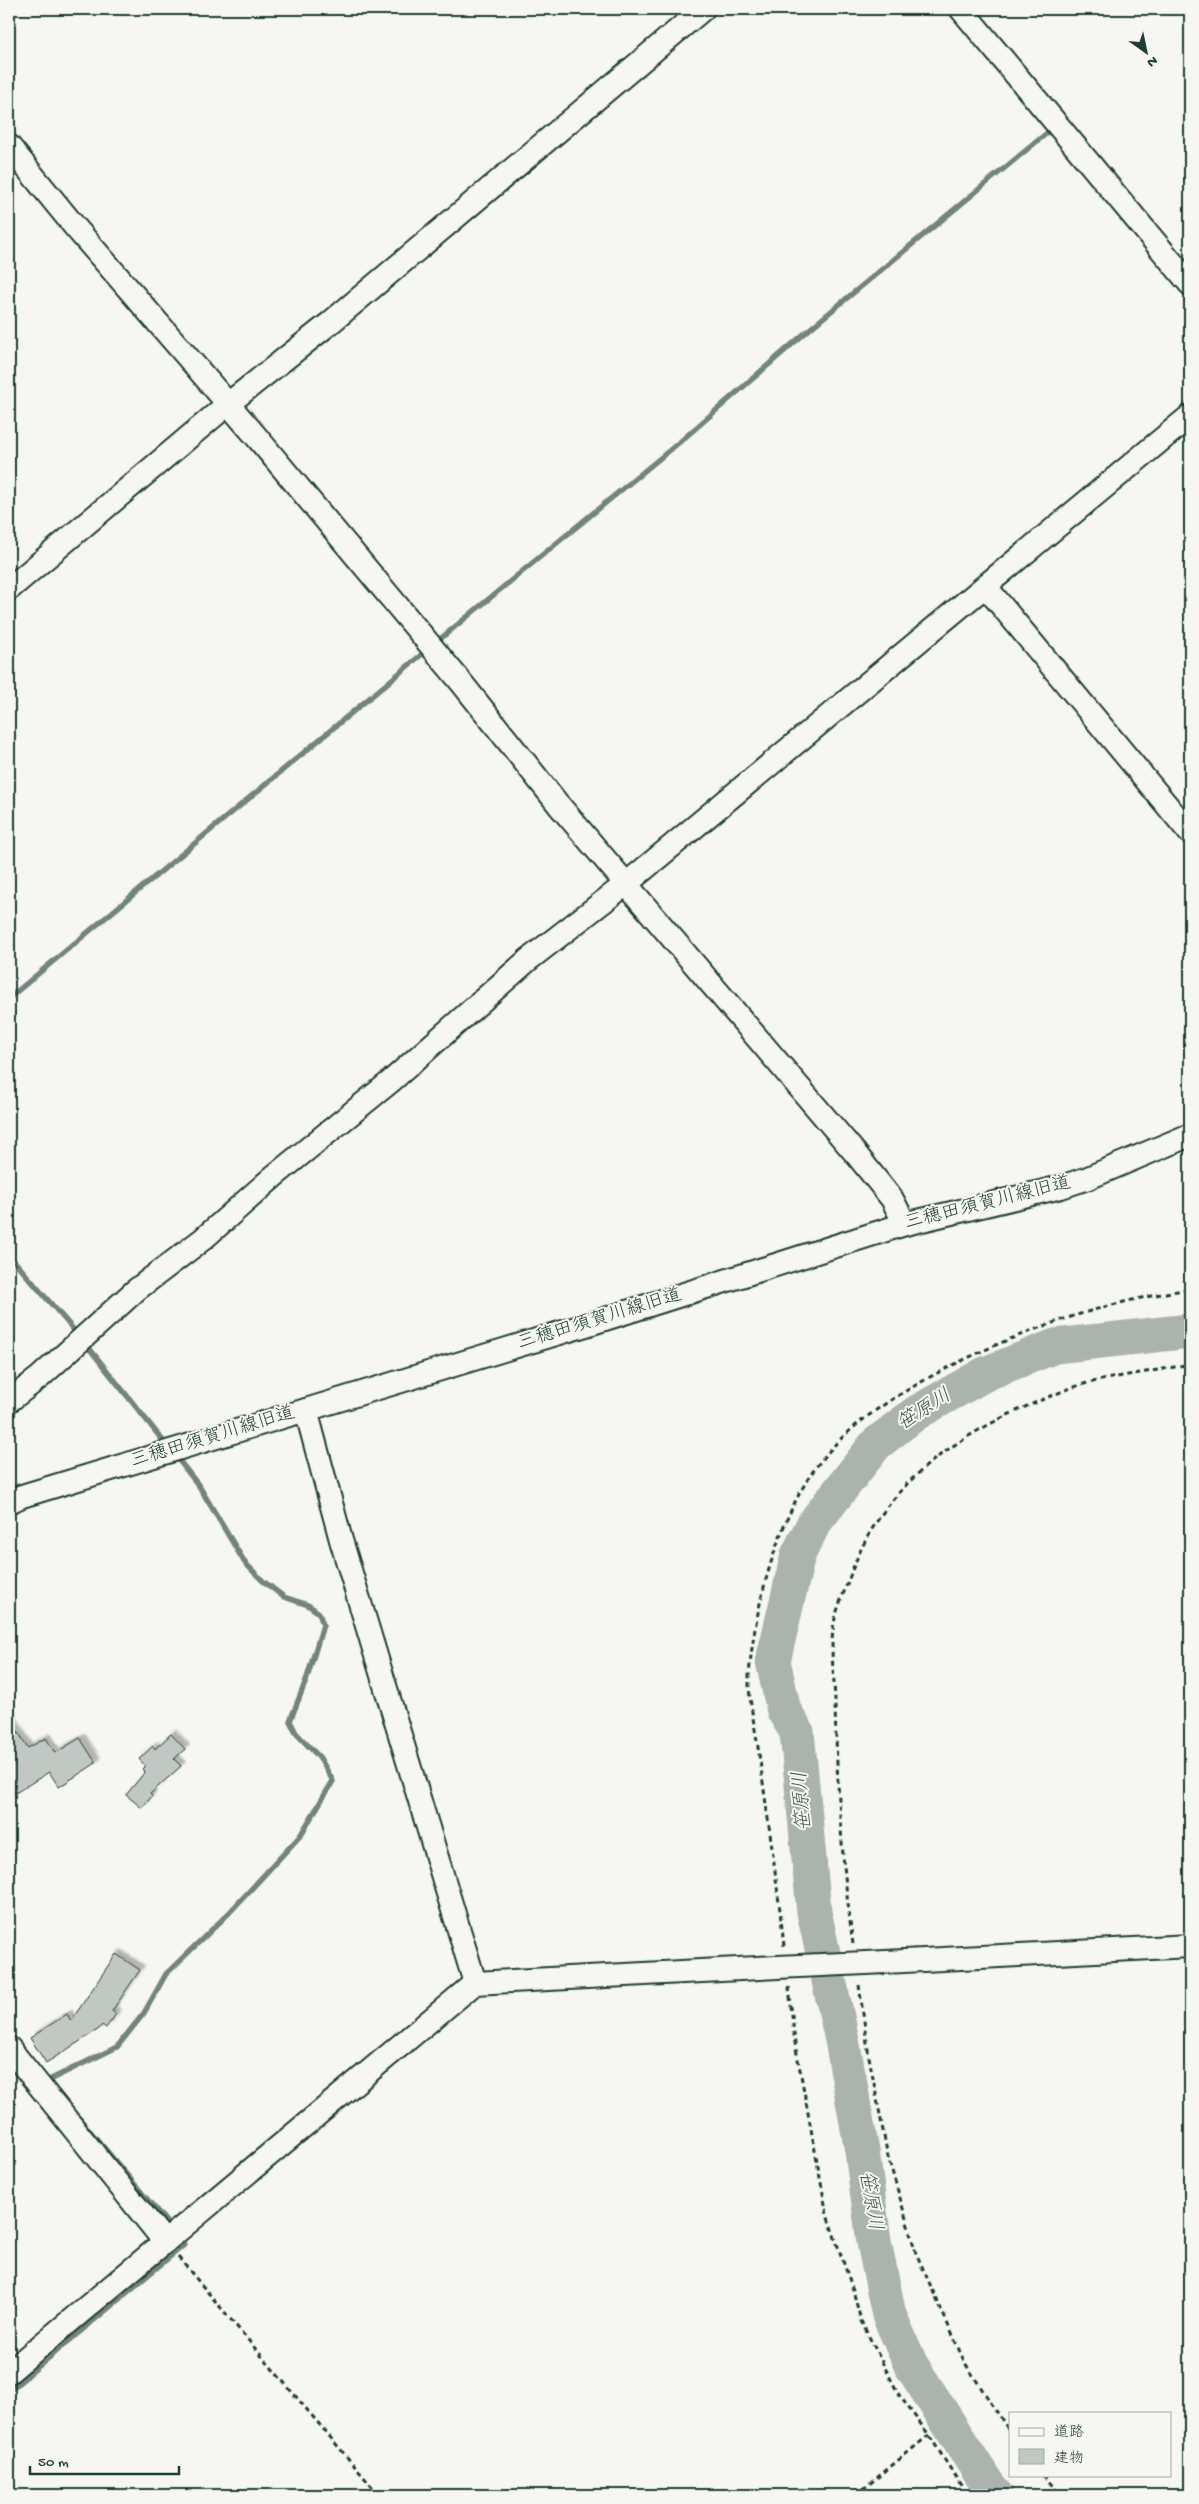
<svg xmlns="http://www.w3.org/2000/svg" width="1199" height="2504" font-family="'Gochi Hand','Klee One',sans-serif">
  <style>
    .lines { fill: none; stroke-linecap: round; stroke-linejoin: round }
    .stream { stroke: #72847d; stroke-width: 5.5 }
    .river { stroke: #aab3ae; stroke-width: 35 }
    .building { fill: #c1c8c3; stroke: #1f3d34; filter: url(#shadow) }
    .minor-casing { stroke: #1f3d34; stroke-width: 26 }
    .path { stroke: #1f3d34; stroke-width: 3; stroke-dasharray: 5 4; stroke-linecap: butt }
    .minor { stroke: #f6f6f2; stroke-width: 22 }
    .minor-bridge-casing { stroke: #1f3d34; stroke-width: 26; stroke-linecap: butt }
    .minor-bridge { stroke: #f6f6f2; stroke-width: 22 }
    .labels { text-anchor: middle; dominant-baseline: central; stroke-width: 4; stroke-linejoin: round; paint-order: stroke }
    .street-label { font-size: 19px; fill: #1f3d34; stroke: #f6f6f2 }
    .water-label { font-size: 20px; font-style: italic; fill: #425a52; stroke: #f6f6f2 }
  </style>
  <defs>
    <filter id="shadow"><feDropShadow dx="4.5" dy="-4.5" stdDeviation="1" flood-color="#0004"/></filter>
  </defs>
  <rect width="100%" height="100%" fill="#f6f6f2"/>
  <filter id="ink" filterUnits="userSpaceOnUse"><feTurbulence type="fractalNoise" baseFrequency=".02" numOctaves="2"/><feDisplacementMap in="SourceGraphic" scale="10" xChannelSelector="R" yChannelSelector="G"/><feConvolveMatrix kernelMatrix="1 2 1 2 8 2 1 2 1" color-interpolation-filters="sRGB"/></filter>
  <g filter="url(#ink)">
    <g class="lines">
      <g class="stream">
        <path d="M 434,644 L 682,440 L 812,327 L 1053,128"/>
        <path d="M 9,998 L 427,650"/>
        <path d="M 9,1255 L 79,1336"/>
        <path d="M 85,1343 L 168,1447"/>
        <path d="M 48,2084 L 45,2082 L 117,2047 L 144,2013 L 166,1974 L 229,1913 L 300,1836 L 333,1781 L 320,1758 L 296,1733 L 290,1721 L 307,1678 L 323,1625 L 319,1613 L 308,1605 L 284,1597 L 263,1581 L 245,1563 L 199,1486 L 174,1454"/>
        <path d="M 79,2118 L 173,2230"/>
        <path d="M 9,2391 L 184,2245 L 179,2237"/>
      </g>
      <path class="river" d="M 996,2495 L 988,2485 L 911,2365 L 889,2315 L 874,2242 L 862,2151 L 842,2040 L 814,1912 L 797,1732 L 784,1711 L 773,1661 L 798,1555 L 814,1523 L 876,1444 L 916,1413 L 985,1374 L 1055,1346 L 1190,1331"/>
    </g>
    <g class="building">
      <path d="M 9,1717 L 28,1748 L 46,1738 L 55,1753 L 80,1738 L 96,1763 L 59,1787 L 49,1772 L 9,1797 Z"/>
      <path d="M 171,1734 L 185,1749 L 174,1759 L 181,1766 L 150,1794 L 152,1796 L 142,1808 L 126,1795 L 145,1772 L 142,1769 L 145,1766 L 139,1759 L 153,1746 L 155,1749 Z"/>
      <path d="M 116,1954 L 140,1970 L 112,2011 L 116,2014 L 106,2028 L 102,2025 L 99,2029 L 46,2063 L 30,2038 L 67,2014 L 71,2021 Z"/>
    </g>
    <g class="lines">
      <g class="minor-casing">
        <g id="minor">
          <path d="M 961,9 L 1190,284"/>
          <path d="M 9,146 L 75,227 L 255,435 L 461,682 L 558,804 L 856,1154 L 892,1199 L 905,1224"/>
          <path d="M 986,587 L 1190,833"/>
          <path d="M 9,589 L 228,404 L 330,323 L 703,9"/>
          <path d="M 9,1401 L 40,1377 L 136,1290 L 203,1239 L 273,1177 L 390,1082 L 528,960 L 626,884 L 1190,416"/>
          <path d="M 306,1410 L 341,1540 L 475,1983"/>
          <path d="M 9,1502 L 22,1496 L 586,1325 L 905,1224 L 1061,1187 L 1088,1178 L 1190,1135"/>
          <path d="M 866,1963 L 1190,1946"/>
          <path d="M 9,2048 L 165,2242"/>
          <path d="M 9,2372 L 475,1983 L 777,1967"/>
        </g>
      </g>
      <g class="path">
        <path d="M 853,1944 C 842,1864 837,1785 835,1705 C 835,1680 830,1655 833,1629 C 835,1612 844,1593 850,1576 C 880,1491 944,1443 1025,1407 C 1045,1399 1067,1388 1088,1383 C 1122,1375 1156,1371 1190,1364"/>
        <path d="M 784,1946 C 777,1882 768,1818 759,1754 C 756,1731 748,1699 749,1676 C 754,1608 779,1510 824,1457 C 853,1422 891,1399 930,1377 C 1012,1333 1098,1303 1190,1289"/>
        <path d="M 859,1985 L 869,2057 L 888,2157 L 916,2253 L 965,2363 L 1010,2432"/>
        <path d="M 789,1987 L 795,2043 L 827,2215 L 853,2290 L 861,2321 L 899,2395 L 929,2435 L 967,2495"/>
        <path d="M 178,2257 L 379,2495"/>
        <path d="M 1043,2475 L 1061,2495"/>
        <path d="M 856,2495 L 929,2435"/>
      </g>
      <use href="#minor" class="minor"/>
      <g class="minor-bridge-casing">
        <path id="minor-bridge" d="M 777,1967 L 866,1963"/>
      </g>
      <use href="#minor-bridge" class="minor-bridge"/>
    </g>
  </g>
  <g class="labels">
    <g class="street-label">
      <text transform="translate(988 1204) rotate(-14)">三穂田須賀川線旧道</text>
      <text transform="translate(600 1320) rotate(-17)">三穂田須賀川線旧道</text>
      <text transform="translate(213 1438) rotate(-17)">三穂田須賀川線旧道</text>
    </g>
    <g class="water-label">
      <text transform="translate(925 1411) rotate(-33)">笹原川</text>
      <text transform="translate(804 1801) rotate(-95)">笹原川</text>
      <text transform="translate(869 2201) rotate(80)">笹原川</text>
    </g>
  </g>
  <rect width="1199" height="2504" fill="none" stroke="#f6f6f2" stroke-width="30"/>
  <rect x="15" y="15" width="1169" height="2474" fill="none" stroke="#1f3d34" stroke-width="2" filter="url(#ink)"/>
  <rect x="1009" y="2412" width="162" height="65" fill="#f6f6f2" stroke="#a0aca6"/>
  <rect x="1019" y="2428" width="25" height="8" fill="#f6f6f2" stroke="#a0aca6"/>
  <text x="1054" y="2436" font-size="15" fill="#1f3d34">道路</text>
  <rect x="1019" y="2449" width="25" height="15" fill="#c1c8c3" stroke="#a0aca6"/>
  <text x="1054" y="2462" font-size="15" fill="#1f3d34">建物</text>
  <g transform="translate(1146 52) rotate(147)" stroke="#f6f6f2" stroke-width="4" paint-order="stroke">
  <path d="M0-4L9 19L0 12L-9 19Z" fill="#1f3d34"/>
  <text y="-8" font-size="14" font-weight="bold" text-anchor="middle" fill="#1f3d34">N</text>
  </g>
  <path d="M30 2466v8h149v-8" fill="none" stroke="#1f3d34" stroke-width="2.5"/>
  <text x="38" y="2466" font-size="15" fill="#1f3d34" stroke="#f6f6f2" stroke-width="4" paint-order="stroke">50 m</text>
</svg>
